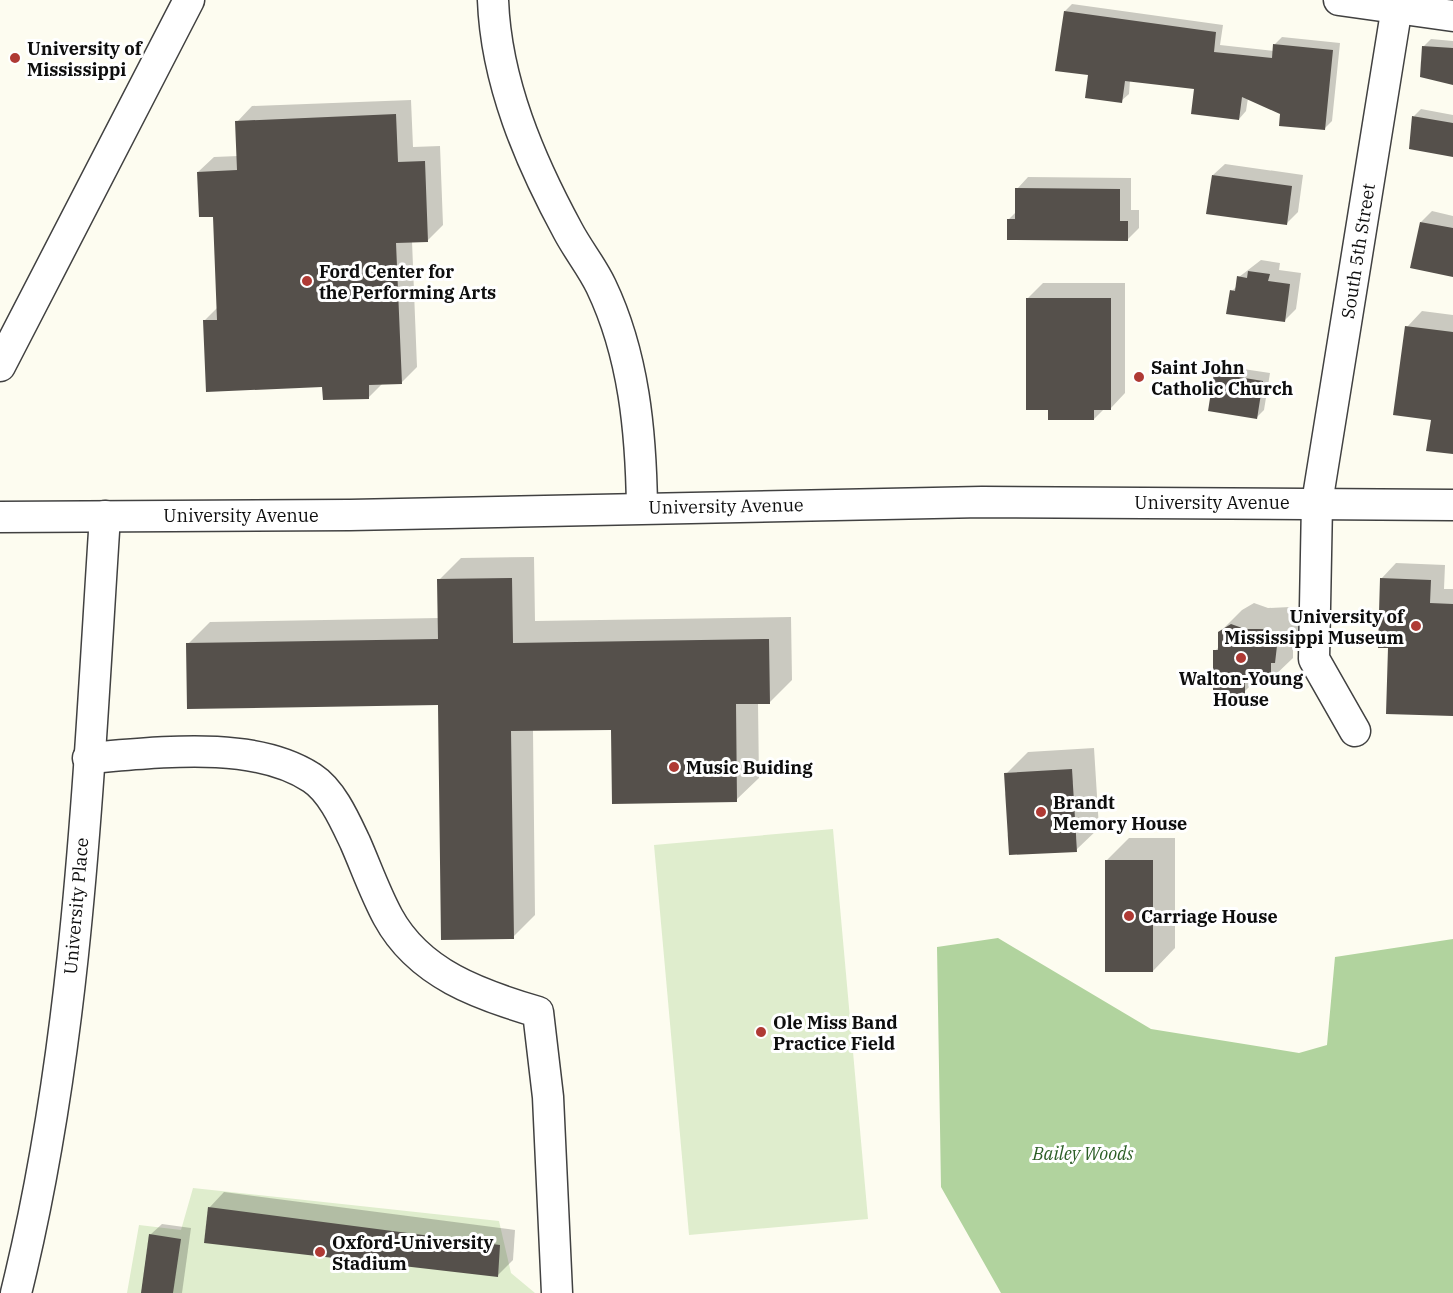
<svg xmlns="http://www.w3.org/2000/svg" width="1453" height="1293" font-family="'IBM Plex Serif',serif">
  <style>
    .forest { fill: #b1d39e }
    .pitch { fill: #dfedcd }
    .shadow { fill: #0003 }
    .building { fill: #55504b }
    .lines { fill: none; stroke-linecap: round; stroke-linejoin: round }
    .minor-casing { stroke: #414141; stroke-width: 33 }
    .minor { stroke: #fff; stroke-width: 30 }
    .poi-dot { fill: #af3a34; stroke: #fff; stroke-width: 2 }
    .labels { text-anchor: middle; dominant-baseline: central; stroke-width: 6; stroke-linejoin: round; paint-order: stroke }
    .poi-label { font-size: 18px; font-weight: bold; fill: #0e0e0e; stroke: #fff; text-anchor: start }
    .street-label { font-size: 18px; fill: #0e0e0e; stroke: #fff }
    .park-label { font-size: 18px; font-style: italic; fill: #2b5e25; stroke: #fff }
  </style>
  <rect width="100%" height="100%" fill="#fdfcf0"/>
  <path class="forest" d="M 998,938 L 1151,1029 L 1299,1053 L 1327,1045 L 1335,957 L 1453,939 L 1453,1293 L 1001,1293 L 941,1187 L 937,947 Z"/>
  <g class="pitch">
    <path d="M 833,829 L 868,1219 L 689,1235 L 654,845 Z"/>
    <path d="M 193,1188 L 499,1221 L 511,1273 L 535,1293 L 127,1293 L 139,1225 L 181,1230 Z"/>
  </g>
  <g class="shadow">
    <path d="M 1072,4 L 1223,25 L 1220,45 L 1274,51 L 1275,44 L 1282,37 L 1340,43 L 1332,121 L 1324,129 L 1248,98 L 1246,111 L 1239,119 L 1196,88 L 1130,80 L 1129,94 L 1121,101 L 1090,74 L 1065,11 Z"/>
    <path d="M 1431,39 L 1453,41 L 1453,83 L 1423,47 Z"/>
    <path d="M 411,100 L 413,147 L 440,146 L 443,225 L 428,240 L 412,241 L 417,367 L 402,382 L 383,383 L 369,397 L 324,385 L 204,321 L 218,307 L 214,215 L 198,172 L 214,157 L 238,156 L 237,122 L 252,106 Z"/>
    <path d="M 1421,109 L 1453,115 L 1453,155 L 1414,116 Z"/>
    <path d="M 1225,164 L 1303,175 L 1298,212 L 1287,223 L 1213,175 Z"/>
    <path d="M 1028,177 L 1131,178 L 1131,210 L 1139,210 L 1139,228 L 1127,240 L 1009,219 L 1016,212 L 1017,189 Z"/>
    <path d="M 1432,211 L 1453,216 L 1453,275 L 1421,222 Z"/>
    <path d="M 1261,260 L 1280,263 L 1279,270 L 1301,273 L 1296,309 L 1284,321 L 1232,291 L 1238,285 L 1239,277 Z"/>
    <path d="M 1043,283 L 1125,283 L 1125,393 L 1110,409 L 1104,409 L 1094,419 L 1049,408 L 1027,299 Z"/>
    <path d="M 1422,311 L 1453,315 L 1453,453 L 1432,419 L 1407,327 Z"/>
    <path d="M 1223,366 L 1270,373 L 1264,410 L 1257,417 L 1215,374 Z"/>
    <path d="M 534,557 L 535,621 L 791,617 L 792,680 L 769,703 L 758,703 L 759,778 L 736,800 L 612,728 L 533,730 L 535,915 L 513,937 L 439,704 L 188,644 L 210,622 L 439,618 L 439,580 L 461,558 Z"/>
    <path d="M 1396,563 L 1445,565 L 1444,589 L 1453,589 L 1453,714 L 1389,647 L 1381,579 Z"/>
    <path d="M 1254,603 L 1268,608 L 1290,607 L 1291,616 L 1299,615 L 1297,639 L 1293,644 L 1293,658 L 1270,680 L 1256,680 L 1244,692 L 1215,651 L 1220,646 L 1220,632 L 1242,610 Z"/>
    <path d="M 1094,748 L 1099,828 L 1076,850 L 1006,774 L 1028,752 Z"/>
    <path d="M 1129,838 L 1175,838 L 1175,948 L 1153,971 L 1106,861 Z"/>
    <path d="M 224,1192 L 515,1230 L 513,1260 L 497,1276 L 209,1208 Z"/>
    <path d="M 162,1224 L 191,1228 L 182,1293 L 142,1293 L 150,1235 Z"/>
  </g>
  <g class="building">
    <path d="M 1064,11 L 1216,32 L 1214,52 L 1272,58 L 1273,44 L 1333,50 L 1325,130 L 1279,126 L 1280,114 L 1242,97 L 1239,120 L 1191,114 L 1194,89 L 1125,81 L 1122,103 L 1085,98 L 1088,75 L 1055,71 Z"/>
    <path d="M 1422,46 L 1453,48 L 1453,85 L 1420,77 Z"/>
    <path d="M 396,114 L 398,162 L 425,161 L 428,242 L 396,243 L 402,384 L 369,385 L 369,399 L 323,400 L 322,387 L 206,392 L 203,320 L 217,320 L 213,217 L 199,217 L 197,172 L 237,170 L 235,121 Z"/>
    <path d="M 1412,116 L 1453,123 L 1453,157 L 1409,149 Z"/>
    <path d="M 1212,175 L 1292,186 L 1287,225 L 1206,214 Z"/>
    <path d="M 1015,188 L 1120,189 L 1120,221 L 1128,221 L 1128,241 L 1007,240 L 1007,219 L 1015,219 Z"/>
    <path d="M 1420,222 L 1453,228 L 1453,277 L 1410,268 Z"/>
    <path d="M 1248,271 L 1270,274 L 1268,281 L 1290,284 L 1285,322 L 1226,314 L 1230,290 L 1235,291 L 1237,276 L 1247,278 Z"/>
    <path d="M 1026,298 L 1111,298 L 1111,410 L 1094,410 L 1094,420 L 1048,420 L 1048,410 L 1026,410 Z"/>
    <path d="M 1405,326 L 1453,332 L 1453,454 L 1426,451 L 1431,420 L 1393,415 Z"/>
    <path d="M 1214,373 L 1263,381 L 1257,419 L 1208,411 Z"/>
    <path d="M 512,578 L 513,643 L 769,639 L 770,704 L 736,704 L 737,802 L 612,804 L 611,730 L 511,731 L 514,939 L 441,940 L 438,705 L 187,709 L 186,643 L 438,639 L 437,579 Z"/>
    <path d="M 1380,578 L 1431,580 L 1430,603 L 1453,604 L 1453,716 L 1386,714 L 1388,648 L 1378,648 Z"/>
    <path d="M 1231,624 L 1245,629 L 1269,629 L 1269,637 L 1278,637 L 1275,663 L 1271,663 L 1271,682 L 1245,682 L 1245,694 L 1213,694 L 1213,650 L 1218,650 L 1218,632 Z"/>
    <path d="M 1072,769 L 1077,852 L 1009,855 L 1004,773 Z"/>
    <rect x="1105" y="860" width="48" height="112"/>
    <path d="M 208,1207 L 500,1245 L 498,1277 L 204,1243 Z"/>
    <path d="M 149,1234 L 181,1239 L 173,1293 L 141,1293 Z"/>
  </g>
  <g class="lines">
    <g class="minor-casing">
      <g id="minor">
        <path d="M 493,0 C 496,82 530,161 568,231 C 578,250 592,267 601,286 C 634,355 641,432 642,508"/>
        <path d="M 1339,0 L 1453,16"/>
        <path d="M 0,366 L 189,0"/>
        <path d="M 0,517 L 350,515 L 982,502 L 1453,505"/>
        <path d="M 1355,731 L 1314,659 L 1317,503 L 1398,0"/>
        <path d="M 88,758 C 155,753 253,739 312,778 C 332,791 345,821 355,842 C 366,867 375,893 388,917 C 419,974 480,995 538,1012 L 548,1097 L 557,1293"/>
        <path d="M 16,1293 C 79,1039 88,776 105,516"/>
      </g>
    </g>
    <use href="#minor" class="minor"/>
  </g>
  <g class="poi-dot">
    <circle cx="15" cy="58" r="6"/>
    <circle cx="307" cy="281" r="6"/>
    <circle cx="1139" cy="377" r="6"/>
    <circle cx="1416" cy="626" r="6"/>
    <circle cx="1241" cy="658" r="6"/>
    <circle cx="674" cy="767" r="6"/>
    <circle cx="1041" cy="812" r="6"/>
    <circle cx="1129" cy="916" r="6"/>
    <circle cx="761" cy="1032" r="6"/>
    <circle cx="320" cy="1252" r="6"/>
  </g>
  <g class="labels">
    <g class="poi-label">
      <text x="27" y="48">University of<tspan x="27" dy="21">Mississippi</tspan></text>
      <text x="319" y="271">Ford Center for<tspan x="319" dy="21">the Performing Arts</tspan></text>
      <text x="1151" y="367">Saint John<tspan x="1151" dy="21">Catholic Church</tspan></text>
      <text x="1404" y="616" text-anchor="end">University of<tspan x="1404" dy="21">Mississippi Museum</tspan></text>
      <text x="1241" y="678" text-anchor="middle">Walton-Young<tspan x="1241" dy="21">House</tspan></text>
      <text x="686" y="767">Music Buiding</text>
      <text x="1053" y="802">Brandt<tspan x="1053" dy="21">Memory House</tspan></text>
      <text x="1141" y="916">Carriage House</text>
      <text x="773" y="1022">Ole Miss Band<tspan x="773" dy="21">Practice Field</tspan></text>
      <text x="332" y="1242">Oxford-University<tspan x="332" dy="21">Stadium</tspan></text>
    </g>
    <g class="street-label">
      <text transform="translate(1358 251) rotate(-81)">South 5th Street</text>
      <text x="1212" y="502">University Avenue</text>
      <text transform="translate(726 506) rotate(-1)">University Avenue</text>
      <text x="241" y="515">University Avenue</text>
      <text transform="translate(76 906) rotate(-85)">University Place</text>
    </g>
    <g class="park-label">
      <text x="1083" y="1153">Bailey Woods</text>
    </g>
  </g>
</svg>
